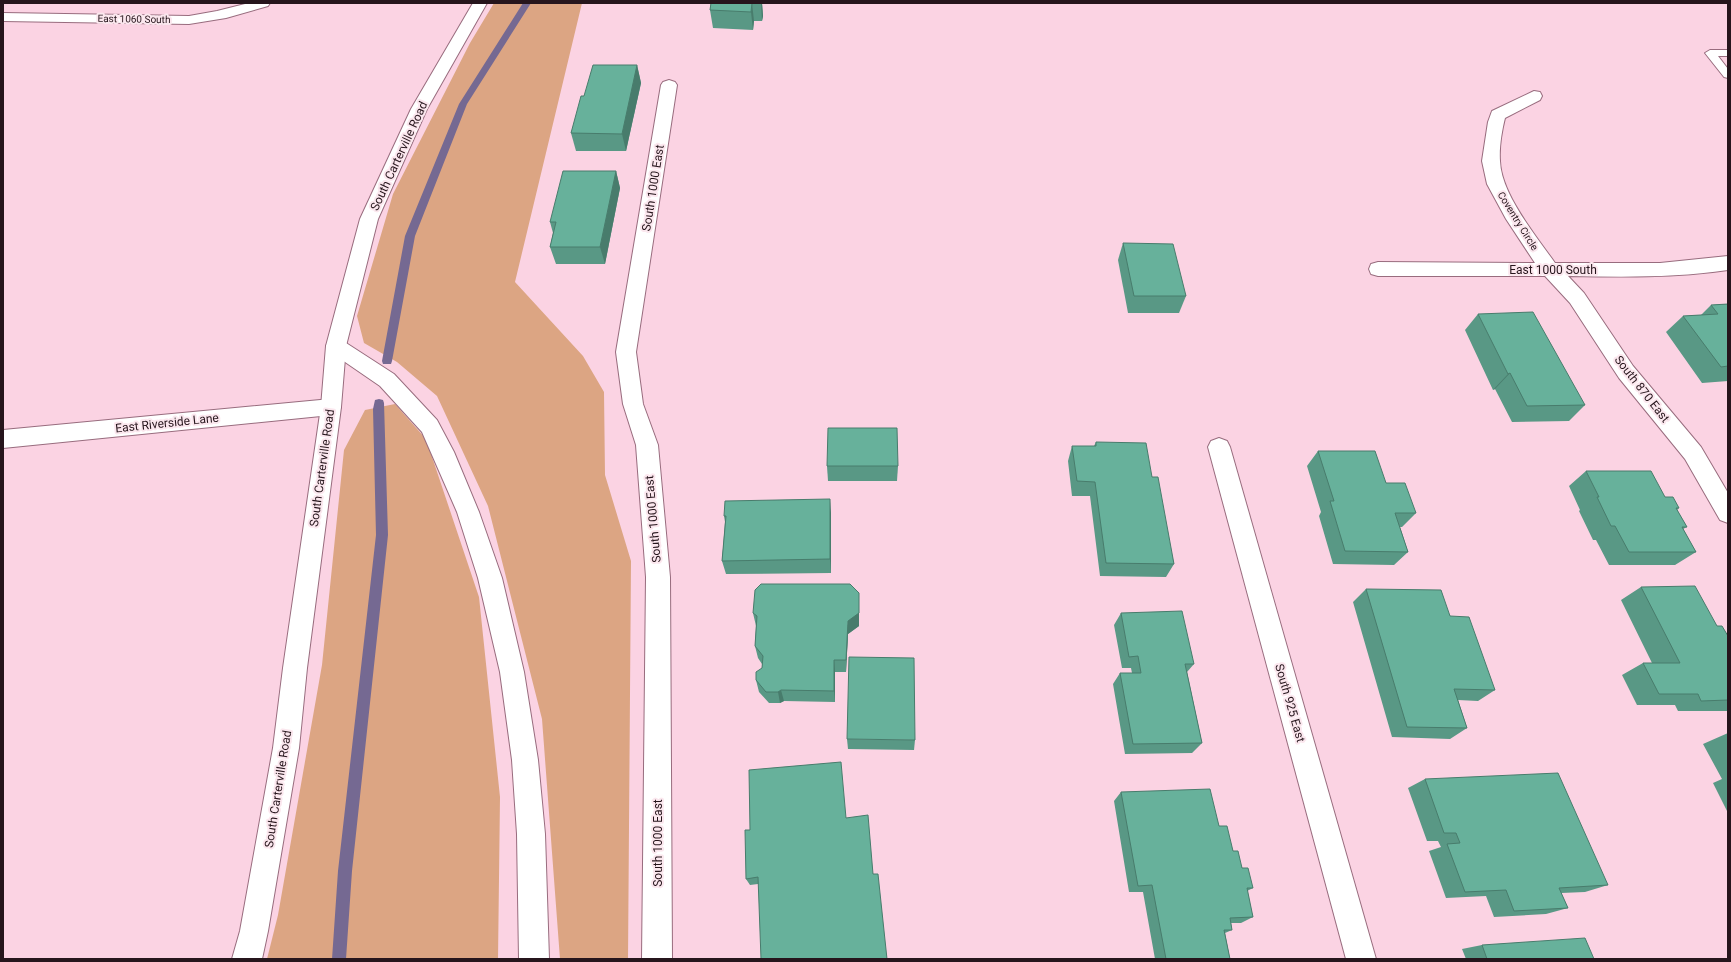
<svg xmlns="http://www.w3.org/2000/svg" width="1731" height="962" font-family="Roboto,sans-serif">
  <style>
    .green { fill: #dca583 }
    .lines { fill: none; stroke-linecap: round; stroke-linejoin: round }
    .stream { fill: #756992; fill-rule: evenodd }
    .service-casing { stroke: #986c7e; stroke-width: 2 }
    .minor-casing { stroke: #986c7e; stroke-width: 2 }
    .tertiary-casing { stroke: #986c7e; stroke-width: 2 }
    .service { fill: #fff; fill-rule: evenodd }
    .minor { fill: #fff; fill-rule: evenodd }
    .tertiary { fill: #fff; fill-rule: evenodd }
    .wall { fill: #599885 }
    .shaded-wall { fill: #487c6c }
    .building { fill: #67b19b; stroke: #487c6c }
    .labels { text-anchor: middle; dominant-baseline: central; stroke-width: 4; stroke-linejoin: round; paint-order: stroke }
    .far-street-label { font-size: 10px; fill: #26151c; stroke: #fbe7ee }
    .street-label { font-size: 12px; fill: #26151c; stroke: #fbe7ee }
  </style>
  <rect width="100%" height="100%" fill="#fbd3e3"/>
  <g class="green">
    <path d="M 494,3 L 582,3 L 515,282 L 583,356 L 604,392 L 605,475 L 631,561 L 628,959 L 560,959 L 542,719 L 488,506 L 437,396 L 397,362 L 364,343 L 357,316 L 393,194 L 470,43 Z"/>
    <path d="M 395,404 L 426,439 L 479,597 L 500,797 L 498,959 L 267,959 L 278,915 L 322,665 L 344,450 L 365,410 Z"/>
  </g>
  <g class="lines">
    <g class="stream">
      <path d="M 523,3 L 531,3 L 467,104 L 415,236 L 392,361 L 391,364 L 383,364 L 382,361 L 405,236 L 459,104 Z"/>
      <path d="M 379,399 L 383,400 L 384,403 L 388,535 L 352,871 L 346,959 L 332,959 L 338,871 L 376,535 L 373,409 L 375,400 Z"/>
    </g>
    <g class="service-casing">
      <path id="service" d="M 1710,50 L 1728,50 L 1728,56 L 1718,56 L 1728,69 L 1728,78 L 1724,77 L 1705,53 Z"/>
    </g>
    <g class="minor-casing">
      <g id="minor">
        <path d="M 249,3 L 270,3 L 268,6 L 226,18 L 189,24 L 3,21 L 3,13 L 189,16 L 217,11 Z"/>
        <path d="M 669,80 L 675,82 L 677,85 L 636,352 L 643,404 L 658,445 L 670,577 L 672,959 L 642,959 L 646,577 L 636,445 L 623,404 L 616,352 L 661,85 L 663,82 Z"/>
        <path d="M 1534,91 L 1540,92 L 1542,96 L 1540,100 L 1505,118 C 1502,130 1499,148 1500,161 C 1501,194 1536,236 1555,263 L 1660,263 L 1728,256 L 1728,270 C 1675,278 1621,277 1568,276 L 1584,293 L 1633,366 L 1701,447 L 1728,493 L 1728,523 L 1720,520 L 1685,459 L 1619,378 L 1570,303 L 1545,276 L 1378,276 L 1371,274 L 1369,269 L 1371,264 L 1378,262 L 1535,263 L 1506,219 L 1487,184 L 1482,161 L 1488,122 L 1492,111 Z"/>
        <path d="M 336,338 L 343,341 L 394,374 L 437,420 L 454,452 L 479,512 L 502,578 L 524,672 L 538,760 L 545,834 L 549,959 L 519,959 L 517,834 L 512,760 L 500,672 L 478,578 L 457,512 L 422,432 L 380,386 L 329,351 L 326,346 L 329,341 Z"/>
        <path d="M 331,399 L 338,401 L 341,407 L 338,413 L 331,415 L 3,448 L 3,430 Z"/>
        <path d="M 1219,438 L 1227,441 L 1230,447 L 1376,959 L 1346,959 L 1208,447 L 1211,441 Z"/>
      </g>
    </g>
    <g class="tertiary-casing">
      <path id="tertiary" d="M 473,3 L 487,3 L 427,109 L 378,219 L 346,346 L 341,407 L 307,668 L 299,748 L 268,931 L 262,959 L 232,959 L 240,931 L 273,748 L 283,668 L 321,407 L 326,346 L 360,219 L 411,109 Z"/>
    </g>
    <use href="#service" class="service"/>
    <use href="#minor" class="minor"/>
    <use href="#tertiary" class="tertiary"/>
  </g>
  <g class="wall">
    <path d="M 711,3 L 762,3 L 763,16 L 762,21 L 754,21 L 753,30 L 713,28 L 710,10 Z"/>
    <path d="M 637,65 L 641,83 L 626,151 L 576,151 L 571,133 L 584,96 Z"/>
    <path d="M 616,171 L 620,188 L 605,264 L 556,264 L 550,247 L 553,233 L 550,222 Z"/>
    <path d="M 1123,243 L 1186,296 L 1179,313 L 1128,313 L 1118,260 Z"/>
    <path d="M 1728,304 L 1728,381 L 1702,383 L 1666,332 L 1683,316 L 1701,315 L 1711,305 Z"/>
    <path d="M 1478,314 L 1585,405 L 1569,421 L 1512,422 L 1495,389 L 1493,390 L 1465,330 Z"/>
    <path d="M 1096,442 L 1152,477 L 1174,564 L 1166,577 L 1100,576 L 1090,496 L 1072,496 L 1068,461 L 1072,446 L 1094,446 Z"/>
    <path d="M 1318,451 L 1386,483 L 1416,513 L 1402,527 L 1400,527 L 1408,552 L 1394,565 L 1333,564 L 1319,516 L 1321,512 L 1307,466 Z"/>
    <path d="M 827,466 L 898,466 L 897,481 L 828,481 Z"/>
    <path d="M 1586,471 L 1665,497 L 1679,508 L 1677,510 L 1687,527 L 1683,529 L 1696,552 L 1675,565 L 1609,565 L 1596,540 L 1593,540 L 1579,511 L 1580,510 L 1569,486 Z"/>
    <path d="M 831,513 L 831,573 L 726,574 L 722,561 L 725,522 L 724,516 Z"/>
    <path d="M 1641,587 L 1717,626 L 1728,636 L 1728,711 L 1678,711 L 1675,705 L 1637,705 L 1622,675 L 1643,663 L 1652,663 L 1621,600 Z"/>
    <path d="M 1366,589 L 1450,616 L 1495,690 L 1478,701 L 1458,700 L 1467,728 L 1450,739 L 1392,737 L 1353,602 Z"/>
    <path d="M 753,613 L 859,626 L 848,634 L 846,672 L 835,672 L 835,702 L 784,701 L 780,703 L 769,703 L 759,692 L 756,680 L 762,668 L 762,664 L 758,658 L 755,646 L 756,626 Z"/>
    <path d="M 1121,613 L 1194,664 L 1187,672 L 1202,743 L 1192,753 L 1125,754 L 1113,684 L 1120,673 L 1132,673 L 1131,668 L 1122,668 L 1114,625 Z"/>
    <path d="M 1728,733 L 1728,813 L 1713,783 L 1722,779 L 1703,744 Z"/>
    <path d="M 847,739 L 915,740 L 914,750 L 848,749 Z"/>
    <path d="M 1425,779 L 1608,885 L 1585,892 L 1561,893 L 1568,908 L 1546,914 L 1494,917 L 1486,896 L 1446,898 L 1429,851 L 1441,847 L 1438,841 L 1427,841 L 1408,788 Z"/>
    <path d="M 1121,792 L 1219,826 L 1253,888 L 1247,891 L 1253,917 L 1241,923 L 1231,923 L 1232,930 L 1225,933 L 1230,959 L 1155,959 L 1143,892 L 1129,892 L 1114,801 Z"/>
    <path d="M 846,818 L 873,874 L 887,959 L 758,884 L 750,885 L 746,879 L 750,830 Z"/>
    <path d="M 1482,945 L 1594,959 L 1466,959 L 1462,949 Z"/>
  </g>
  <g class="shaded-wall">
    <path d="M 752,3 L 754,21 L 753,30 L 751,12 Z"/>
    <path d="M 761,3 L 762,3 L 763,16 L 762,21 Z"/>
    <path d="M 637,65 L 641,83 L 626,151 L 622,134 Z"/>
    <path d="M 616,171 L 620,188 L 605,264 L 600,247 Z"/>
    <path d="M 1510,373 L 1495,389 L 1493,390 L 1508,374 Z"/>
    <path d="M 830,499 L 831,513 L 831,573 L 830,559 Z"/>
    <path d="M 859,593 L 859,626 L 848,634 L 846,672 L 846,660 L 848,621 Z"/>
    <path d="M 834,660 L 835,672 L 835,702 L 834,691 Z"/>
    <path d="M 781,690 L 784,701 L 780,703 L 778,692 Z"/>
  </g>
  <g class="building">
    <path d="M 711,3 L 761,3 L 752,3 L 751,12 L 710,10 Z"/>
    <path d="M 593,65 L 637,65 L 622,134 L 571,133 L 581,96 L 584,96 Z"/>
    <path d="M 563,171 L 616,171 L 600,247 L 550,247 L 556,222 L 550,222 Z"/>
    <path d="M 1123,243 L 1173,244 L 1186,296 L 1134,296 Z"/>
    <path d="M 1728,304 L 1728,366 L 1721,367 L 1683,316 L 1718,314 L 1711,305 Z"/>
    <path d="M 1533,312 L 1585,405 L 1527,406 L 1510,373 L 1508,374 L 1478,314 Z"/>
    <path d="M 828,428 L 897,428 L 898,466 L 827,466 Z"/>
    <path d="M 1096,442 L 1146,443 L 1152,477 L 1158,477 L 1174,564 L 1106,563 L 1095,482 L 1077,481 L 1072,446 L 1096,446 Z"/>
    <path d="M 1318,451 L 1375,451 L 1386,483 L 1405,483 L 1416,513 L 1395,513 L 1408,552 L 1345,551 L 1330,501 L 1334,501 Z"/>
    <path d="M 1586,471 L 1651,471 L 1665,497 L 1673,497 L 1679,508 L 1676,508 L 1687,527 L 1682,527 L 1696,552 L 1629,552 L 1615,526 L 1611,526 L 1597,497 L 1599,497 Z"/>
    <path d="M 830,499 L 830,559 L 722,561 L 726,516 L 724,516 L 725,501 Z"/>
    <path d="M 761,584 L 850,584 L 859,593 L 859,613 L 848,621 L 846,660 L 834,660 L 834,691 L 781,690 L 778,692 L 766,692 L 756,680 L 756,672 L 762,668 L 763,656 L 755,646 L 757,616 L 753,613 L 755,590 Z"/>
    <path d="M 1695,586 L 1717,626 L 1722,626 L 1728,636 L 1728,700 L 1701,701 L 1698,694 L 1659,694 L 1643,663 L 1680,663 L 1641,587 Z"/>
    <path d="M 1366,589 L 1441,590 L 1450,616 L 1469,617 L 1495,690 L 1454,689 L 1467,728 L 1407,727 Z"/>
    <path d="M 1182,611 L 1194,664 L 1185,664 L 1202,743 L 1133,744 L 1120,673 L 1141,673 L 1138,656 L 1129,657 L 1121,613 Z"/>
    <path d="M 849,657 L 914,658 L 915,740 L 847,739 Z"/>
    <path d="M 841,762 L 846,818 L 868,815 L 873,874 L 878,874 L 887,959 L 761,959 L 758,877 L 746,879 L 745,830 L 750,830 L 749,770 Z"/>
    <path d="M 1558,773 L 1608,885 L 1559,888 L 1568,908 L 1514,911 L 1506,890 L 1465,892 L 1447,844 L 1460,843 L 1456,833 L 1444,833 L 1425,779 Z"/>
    <path d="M 1210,789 L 1219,826 L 1227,826 L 1233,851 L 1238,851 L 1242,868 L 1248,868 L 1253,888 L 1247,888 L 1253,917 L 1230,918 L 1232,930 L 1224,930 L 1230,959 L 1166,959 L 1152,885 L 1138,886 L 1121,792 Z"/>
    <path d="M 1585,938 L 1594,959 L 1487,959 L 1482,945 Z"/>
  </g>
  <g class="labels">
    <g class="far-street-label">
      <text transform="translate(134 19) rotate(1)">East 1060 South</text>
      <text transform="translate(1518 221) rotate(58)">Coventry Circle</text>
    </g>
    <g class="street-label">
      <text transform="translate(399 156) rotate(-65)">South Carterville Road</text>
      <text transform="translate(653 188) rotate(-81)">South 1000 East</text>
      <text x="1553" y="270">East 1000 South</text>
      <text transform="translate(1642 389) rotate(52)">South 870 East</text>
      <text transform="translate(167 423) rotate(-6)">East Riverside Lane</text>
      <text transform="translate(322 468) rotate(-82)">South Carterville Road</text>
      <text transform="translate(653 519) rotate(-95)">South 1000 East</text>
      <text transform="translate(1290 703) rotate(74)">South 925 East</text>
      <text transform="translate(278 789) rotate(-81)">South Carterville Road</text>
      <text transform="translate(658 843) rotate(-90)">South 1000 East</text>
    </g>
  </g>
  <rect width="1731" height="962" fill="none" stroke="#26151c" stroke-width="8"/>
</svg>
